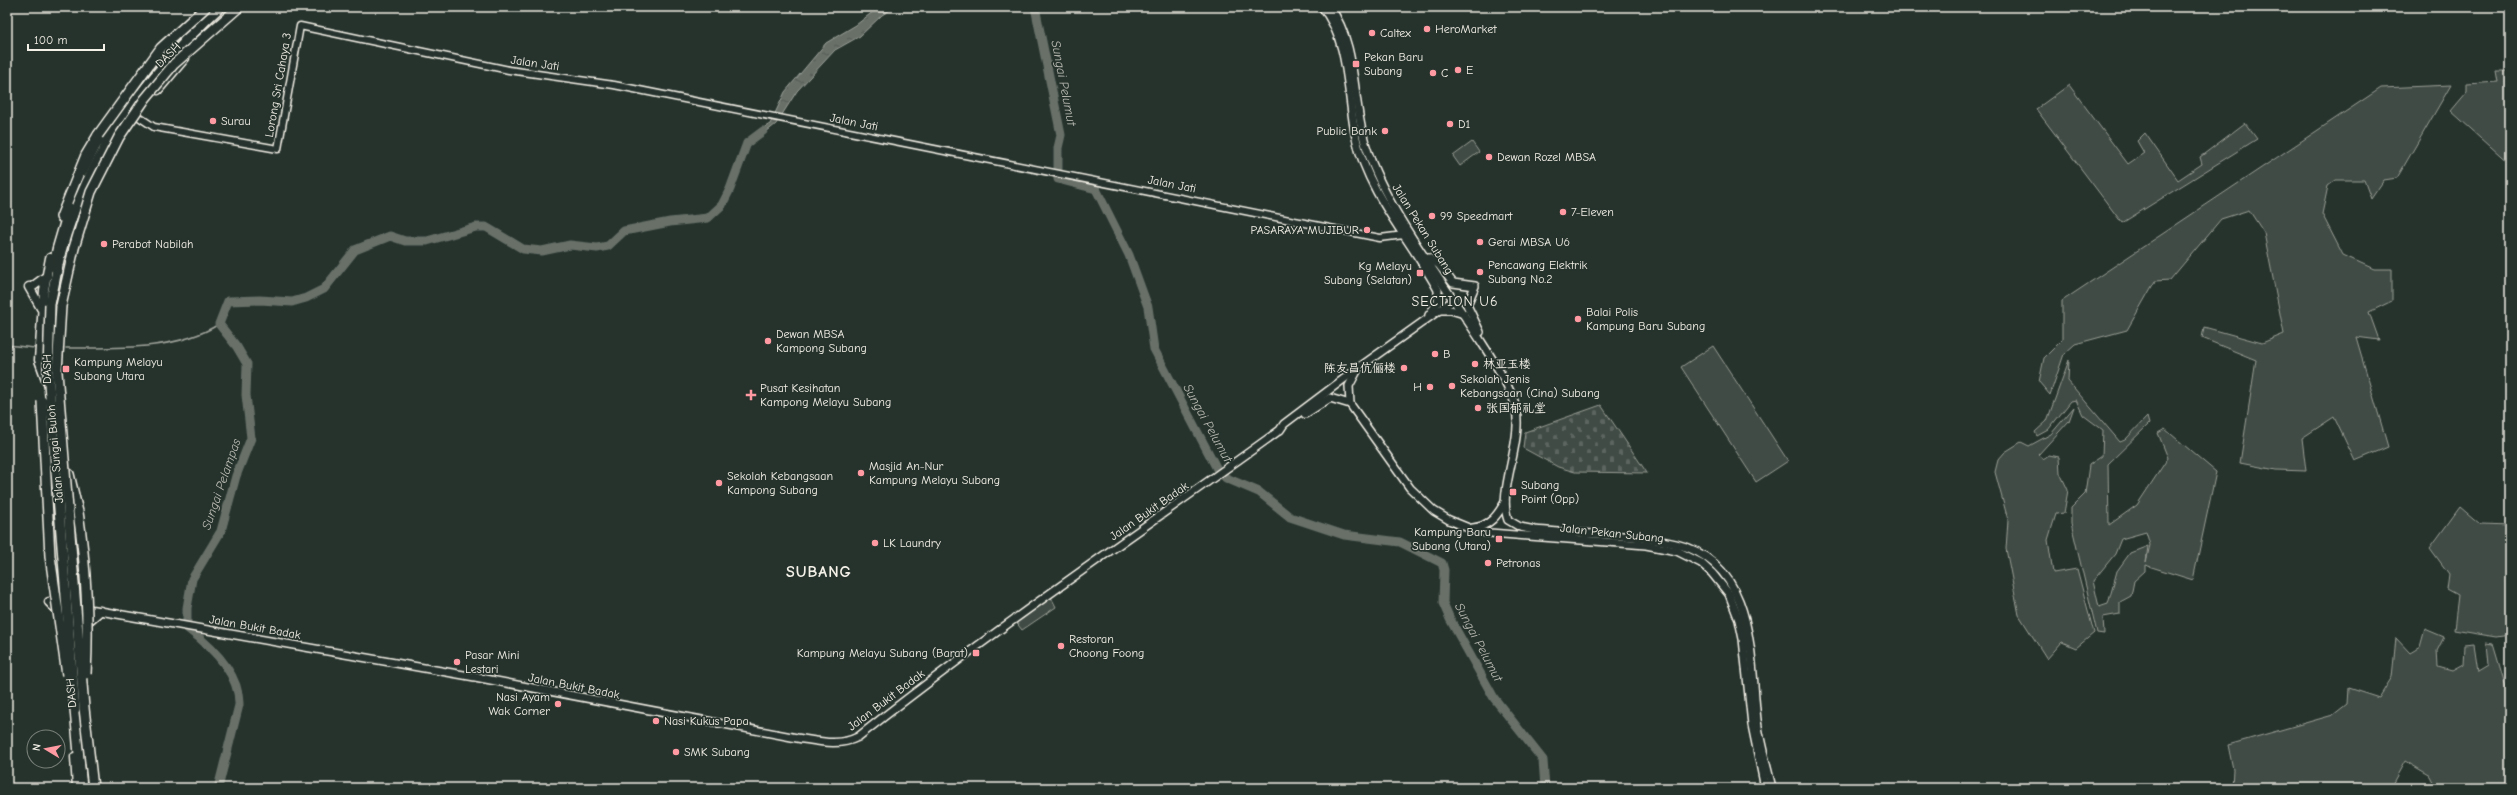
<svg xmlns="http://www.w3.org/2000/svg" width="2517" height="795" font-family="'Comic Neue','LXGW WenKai TC',sans-serif">
  <style>
    .green { fill: #414b45; stroke: #9a9e96; fill-rule: evenodd }
    .cemetery { fill: url(#cemetery-stones); stroke: #9a9e96 }
    .water { fill: url(#water-ripples); stroke: #9fa39b }
    .lines { fill: none; stroke-linecap: round; stroke-linejoin: round }
    .stream { stroke: #9fa39b; stroke-width: 1.5 }
    .river { stroke: #676f68; stroke-width: 9 }
    .tertiary-casing { stroke: #f4f1e8; stroke-width: 9 }
    .secondary-casing { stroke: #f4f1e8; stroke-width: 10 }
    .trunk-casing { stroke: #f4f1e8; stroke-width: 11 }
    .motorway-casing { stroke: #f4f1e8; stroke-width: 12 }
    .tertiary { stroke: #26332d; stroke-width: 6 }
    .secondary { stroke: #26332d; stroke-width: 7 }
    .trunk { stroke: #26332d; stroke-width: 8 }
    .motorway { stroke: #26332d; stroke-width: 9 }
    .motorway-bridge-casing { stroke: #f4f1e8; stroke-width: 12; stroke-linecap: butt }
    .motorway-bridge { stroke: #26332d; stroke-width: 9 }
    .poi-dot { fill: #ff9aa2; stroke: #26332d; stroke-width: 1.5 }
    .labels { text-anchor: middle; dominant-baseline: central; stroke-width: 3.5; stroke-linejoin: round; paint-order: stroke }
    .poi-label { font-size: 12px; fill: #f4f1e8; stroke: #26332d; text-anchor: start }
    .street-label { font-size: 12px; fill: #f4f1e8; stroke: #26332d }
    .water-label { font-size: 13px; font-style: italic; fill: #bcbdb5; stroke: #26332d }
    .quarter-label { font-size: 14px; letter-spacing: 1px; fill: #f4f1e8; stroke: #26332d }
    .district-label { font-size: 16px; font-weight: bold; letter-spacing: 1px; fill: #f4f1e8; stroke: #26332d }
  </style>
  <defs>
    <pattern id="cemetery-stones" width="16" height="16" patternUnits="userSpaceOnUse"><rect width="16" height="16" fill="#414b45"/><path d="M2 7V4a2 2 0 0 1 4 0v3zM10 15v-3a2 2 0 0 1 4 0v3z" fill="#5d6560"/></pattern>
    <pattern id="water-ripples" width="26" height="14" patternUnits="userSpaceOnUse"><rect width="26" height="14" fill="#676f68"/><path d="M2 4q2-2 4 0t4 0M15 11q2-2 4 0t4 0" fill="none" stroke="#565a55"/></pattern>
  </defs>
  <rect width="100%" height="100%" fill="#26332d"/>
  <filter id="ink" filterUnits="userSpaceOnUse"><feTurbulence type="fractalNoise" baseFrequency=".025" numOctaves="2"/><feDisplacementMap in="SourceGraphic" scale="8" xChannelSelector="R" yChannelSelector="G"/><feConvolveMatrix kernelMatrix="1 2 1 2 8 2 1 2 1" color-interpolation-filters="sRGB"/></filter>
  <g filter="url(#ink)">
    <g class="green">
      <path d="M 2496,71 L 2510,71 L 2510,164 L 2451,111 L 2467,92 L 2467,84 L 2498,82 Z"/>
      <path d="M 2069,85 L 2128,164 L 2144,153 L 2137,141 L 2145,133 L 2178,180 L 2202,164 L 2200,157 L 2245,123 L 2257,139 L 2122,223 L 2036,109 Z"/>
      <path d="M 2451,85 L 2397,178 L 2384,180 L 2371,199 L 2364,180 L 2336,180 L 2328,186 L 2322,214 L 2343,255 L 2374,269 L 2392,269 L 2392,301 L 2369,312 L 2379,340 L 2356,337 L 2388,447 L 2355,461 L 2334,417 L 2302,438 L 2306,471 L 2276,470 L 2240,463 L 2256,360 L 2202,338 L 2204,327 L 2262,343 L 2284,334 L 2264,233 L 2249,210 L 2221,219 L 2170,280 L 2155,281 L 2127,330 L 2075,344 L 2064,354 L 2050,395 L 2039,382 L 2044,358 L 2062,340 L 2062,301 L 2381,88 Z"/>
      <path d="M 1472,142 L 1479,152 L 1460,166 L 1453,156 Z"/>
      <path d="M 1713,346 L 1788,461 L 1756,482 L 1681,367 Z"/>
      <path d="M 2069,360 L 2068,381 L 2120,442 L 2125,440 L 2147,417 L 2149,424 L 2108,464 L 2109,525 L 2137,505 L 2168,458 L 2158,433 L 2165,429 L 2216,472 L 2193,580 L 2145,565 L 2145,571 L 2134,581 L 2131,596 L 2120,602 L 2120,614 L 2103,617 L 2104,634 L 2097,633 L 2071,523 L 2071,508 L 2085,494 L 2089,465 L 2102,456 L 2103,430 L 2083,415 L 2076,400 L 2071,401 L 2048,430 L 2037,436 L 2035,432 L 2047,421 ZM 2146,532 L 2150,545 L 2146,562 L 2148,546 L 2130,553 L 2117,571 L 2108,604 L 2099,607 L 2093,581 L 2115,554 L 2121,539 Z"/>
      <path d="M 2074,407 L 2069,421 L 2038,455 L 2043,459 L 2049,455 L 2059,457 L 2060,473 L 2068,490 L 2064,513 L 2056,514 L 2048,540 L 2053,573 L 2077,569 L 2094,633 L 2076,648 L 2062,642 L 2047,659 L 2019,615 L 2006,549 L 2008,520 L 1995,472 L 1998,460 L 2005,452 L 2021,442 L 2029,446 L 2051,434 Z"/>
      <path d="M 2460,507 L 2480,524 L 2510,525 L 2510,635 L 2496,637 L 2454,630 L 2458,595 L 2447,589 L 2449,574 L 2430,548 Z"/>
      <path d="M 1051,597 L 1056,607 L 1022,630 L 1015,621 Z"/>
      <path d="M 2425,629 L 2444,637 L 2437,651 L 2438,667 L 2452,671 L 2463,665 L 2464,645 L 2474,644 L 2478,671 L 2488,665 L 2486,643 L 2493,644 L 2510,701 L 2510,788 L 2437,788 L 2431,776 L 2405,761 L 2390,788 L 2232,788 L 2233,769 L 2228,745 L 2333,715 L 2347,704 L 2348,688 L 2379,698 L 2392,677 L 2396,638 L 2410,653 L 2420,647 Z"/>
    </g>
    <path class="cemetery" d="M 1601,405 L 1647,473 L 1575,472 L 1558,467 L 1523,448 L 1525,432 Z"/>
    <path class="water" d="M 879,7 L 895,7 L 882,15 L 860,36 L 835,50 L 797,91 L 776,124 L 756,140 L 753,134 L 770,124 L 785,92 L 826,43 L 856,25 Z"/>
    <g class="lines">
      <g class="stream">
        <path d="M 7,345 L 35,348"/>
        <path d="M 66,348 C 115,348 177,351 219,324"/>
      </g>
      <g class="river">
        <path d="M 1035,7 L 1061,135 L 1058,148 L 1058,179 L 1096,189 L 1129,255 L 1148,307 L 1154,349 L 1217,469 L 1226,478 L 1259,492 L 1290,517 L 1344,535 L 1400,542 L 1442,563 L 1444,570 L 1443,603 L 1450,619 L 1494,698 L 1543,760 L 1545,788"/>
        <path d="M 218,788 L 239,705 C 240,673 211,646 187,628 L 187,608 L 192,579 L 221,531 L 236,476 L 251,438 L 246,395 L 247,364 L 237,347 L 219,324 L 228,301 L 260,300 L 292,302 L 306,298 L 324,289 L 355,250 L 390,236 L 405,241 L 427,241 L 476,227 L 486,227 L 523,249 L 542,251 L 570,245 L 597,248 L 608,246 L 624,231 L 670,222 L 708,218 L 722,205 L 730,189 L 747,143 L 763,131"/>
      </g>
      <g class="tertiary-casing">
        <path id="tertiary" d="M 136,115 L 154,127 L 278,149 L 300,26 L 509,70 L 614,85 L 1380,238 L 1404,235"/>
      </g>
      <g class="secondary-casing">
        <g id="secondary">
          <path d="M 1322,7 C 1350,40 1347,97 1356,138 C 1368,194 1411,240 1438,290 L 1438,302 L 1429,315"/>
          <path d="M 1330,7 C 1359,48 1351,100 1366,146 C 1386,211 1445,284 1482,343 C 1493,360 1505,379 1513,398 C 1528,437 1496,487 1508,520 L 1520,527 L 1535,530 C 1582,535 1630,533 1676,544 C 1756,563 1750,657 1757,720 C 1760,743 1767,766 1772,788"/>
          <path d="M 1429,258 L 1439,265 L 1453,283 L 1475,286 L 1467,305 L 1480,332"/>
          <path d="M 1441,310 L 1451,310 L 1464,314"/>
          <path d="M 1357,371 L 1349,386 L 1350,404 L 1410,488 L 1434,511 L 1449,520 L 1476,531 L 1490,533 L 1646,545 L 1677,551 L 1701,563 L 1712,573 L 1729,594 L 1739,620 L 1743,639 L 1752,725 L 1765,788"/>
          <path d="M 1305,414 L 1330,398 L 1350,404"/>
          <path d="M 1473,528 C 1490,526 1497,516 1505,502"/>
          <path d="M 83,608 L 475,677 L 797,738 C 818,741 838,747 858,737 C 994,629 1139,532 1280,430 L 1284,424 L 1361,366 L 1455,299"/>
        </g>
      </g>
      <g class="trunk-casing">
        <g id="trunk">
          <path d="M 184,40 L 199,15"/>
          <path d="M 158,90 L 185,58"/>
          <path d="M 83,172 L 96,146 L 136,94"/>
          <path d="M 53,267 L 57,248 L 69,207"/>
          <path d="M 29,287 L 41,308"/>
          <path d="M 32,287 L 47,276"/>
          <path d="M 47,382 L 39,360 L 44,290 L 50,258"/>
          <path d="M 79,587 L 83,643"/>
          <path d="M 49,602 L 59,612"/>
          <path d="M 85,624 L 100,611"/>
          <path d="M 75,757 L 77,788"/>
        </g>
      </g>
      <g class="motorway-casing">
        <g id="motorway">
          <path d="M 61,217 L 86,155 L 98,135"/>
          <path d="M 50,304 C 54,286 57,268 61,251 C 89,153 147,75 220,7"/>
          <path d="M 61,306 L 74,248"/>
          <path d="M 69,474 L 78,512"/>
          <path d="M 75,709 L 82,788"/>
        </g>
      </g>
      <use href="#tertiary" class="tertiary"/>
      <use href="#secondary" class="secondary"/>
      <use href="#trunk" class="trunk"/>
      <use href="#motorway" class="motorway"/>
      <g class="motorway-bridge-casing">
        <g id="motorway-bridge">
          <path d="M 98,135 L 161,48 L 206,7"/>
          <path d="M 74,248 L 91,192 L 119,137 L 145,99 L 174,64 L 239,7"/>
          <path d="M 50,304 L 48,371 L 75,709"/>
          <path d="M 61,306 L 57,372 L 84,708 L 93,788"/>
          <path d="M 42,401 L 50,556 L 67,675"/>
          <path d="M 78,512 C 86,566 89,619 86,674"/>
        </g>
      </g>
      <use href="#motorway-bridge" class="motorway-bridge"/>
    </g>
  </g>
  <g class="poi-dot">
    <circle cx="1427" cy="29" r="4"/>
    <circle cx="1372" cy="33" r="4"/>
    <rect x="1352" y="60" width="8" height="8" rx="2"/>
    <circle cx="1458" cy="70" r="4"/>
    <circle cx="1433" cy="73" r="4"/>
    <circle cx="213" cy="121" r="4"/>
    <circle cx="1450" cy="124" r="4"/>
    <circle cx="1385" cy="131" r="4"/>
    <circle cx="1489" cy="157" r="4"/>
    <circle cx="1563" cy="212" r="4"/>
    <circle cx="1432" cy="216" r="4"/>
    <circle cx="1367" cy="230" r="4"/>
    <circle cx="1480" cy="242" r="4"/>
    <circle cx="104" cy="244" r="4"/>
    <circle cx="1480" cy="272" r="4"/>
    <rect x="1416" y="269" width="8" height="8" rx="2"/>
    <circle cx="1578" cy="319" r="4"/>
    <circle cx="768" cy="341" r="4"/>
    <circle cx="1435" cy="354" r="4"/>
    <circle cx="1475" cy="364" r="4"/>
    <circle cx="1404" cy="368" r="4"/>
    <rect x="62" y="365" width="8" height="8" rx="2"/>
    <circle cx="1452" cy="386" r="4"/>
    <circle cx="1430" cy="387" r="4"/>
    <path d="M749 389h4v4h4v4h-4v4h-4v-4h-4v-4h4z"/>
    <circle cx="1478" cy="408" r="4"/>
    <circle cx="861" cy="473" r="4"/>
    <circle cx="719" cy="483" r="4"/>
    <rect x="1509" y="488" width="8" height="8" rx="2"/>
    <rect x="1495" y="535" width="8" height="8" rx="2"/>
    <circle cx="875" cy="543" r="4"/>
    <circle cx="1488" cy="563" r="4"/>
    <circle cx="1061" cy="646" r="4"/>
    <rect x="972" y="649" width="8" height="8" rx="2"/>
    <circle cx="457" cy="662" r="4"/>
    <circle cx="558" cy="704" r="4"/>
    <circle cx="656" cy="721" r="4"/>
    <circle cx="676" cy="752" r="4"/>
  </g>
  <g class="labels">
    <g class="poi-label">
      <text x="1435" y="29">HeroMarket</text>
      <text x="1380" y="33">Caltex</text>
      <text x="1364" y="57">Pekan Baru<tspan x="1364" dy="14">Subang</tspan></text>
      <text x="1466" y="70">E</text>
      <text x="1441" y="73">C</text>
      <text x="221" y="121">Surau</text>
      <text x="1458" y="124">D1</text>
      <text x="1377" y="131" text-anchor="end">Public Bank</text>
      <text x="1497" y="157">Dewan Rozel MBSA</text>
      <text x="1571" y="212">7-Eleven</text>
      <text x="1440" y="216">99 Speedmart</text>
      <text x="1359" y="230" text-anchor="end">PASARAYA MUJIBUR</text>
      <text x="1488" y="242">Gerai MBSA U6</text>
      <text x="112" y="244">Perabot Nabilah</text>
      <text x="1488" y="265">Pencawang Elektrik<tspan x="1488" dy="14">Subang No.2</tspan></text>
      <text x="1412" y="266" text-anchor="end">Kg Melayu<tspan x="1412" dy="14">Subang (Selatan)</tspan></text>
      <text x="1586" y="312">Balai Polis<tspan x="1586" dy="14">Kampung Baru Subang</tspan></text>
      <text x="776" y="334">Dewan MBSA<tspan x="776" dy="14">Kampong Subang</tspan></text>
      <text x="1443" y="354">B</text>
      <text x="74" y="362">Kampung Melayu<tspan x="74" dy="14">Subang Utara</tspan></text>
      <text x="1483" y="364">林亚玉楼</text>
      <text x="1396" y="368" text-anchor="end">陈友昌伉俪楼</text>
      <text x="1460" y="379">Sekolah Jenis<tspan x="1460" dy="14">Kebangsaan (Cina) Subang</tspan></text>
      <text x="1422" y="387" text-anchor="end">H</text>
      <text x="760" y="388">Pusat Kesihatan<tspan x="760" dy="14">Kampong Melayu Subang</tspan></text>
      <text x="1486" y="408">张国郁礼堂</text>
      <text x="869" y="466">Masjid An-Nur<tspan x="869" dy="14">Kampung Melayu Subang</tspan></text>
      <text x="727" y="476">Sekolah Kebangsaan<tspan x="727" dy="14">Kampong Subang</tspan></text>
      <text x="1521" y="485">Subang<tspan x="1521" dy="14">Point (Opp)</tspan></text>
      <text x="1491" y="532" text-anchor="end">Kampung Baru<tspan x="1491" dy="14">Subang (Utara)</tspan></text>
      <text x="883" y="543">LK Laundry</text>
      <text x="1496" y="563">Petronas</text>
      <text x="1069" y="639">Restoran<tspan x="1069" dy="14">Choong Foong</tspan></text>
      <text x="968" y="653" text-anchor="end">Kampung Melayu Subang (Barat)</text>
      <text x="465" y="655">Pasar Mini<tspan x="465" dy="14">Lestari</tspan></text>
      <text x="550" y="697" text-anchor="end">Nasi Ayam<tspan x="550" dy="14">Wak Corner</tspan></text>
      <text x="664" y="721">Nasi Kukus Papa</text>
      <text x="684" y="752">SMK Subang</text>
    </g>
    <g class="street-label">
      <text transform="translate(168 55) rotate(-45)">DASH</text>
      <text transform="translate(535 63) rotate(8)">Jalan Jati</text>
      <text transform="translate(278 85) rotate(-80)">Lorong Sri Cahaya 3</text>
      <text transform="translate(854 122) rotate(11)">Jalan Jati</text>
      <text transform="translate(1172 184) rotate(11)">Jalan Jati</text>
      <text transform="translate(1423 229) rotate(58)">Jalan Pekan Subang</text>
      <text transform="translate(47 369) rotate(-90)">DASH</text>
      <text transform="translate(55 454) rotate(-95)">Jalan Sungai Buloh</text>
      <text transform="translate(1149 511) rotate(-35)">Jalan Bukit Badak</text>
      <text transform="translate(1612 533) rotate(6)">Jalan Pekan Subang</text>
      <text transform="translate(255 627) rotate(10)">Jalan Bukit Badak</text>
      <text transform="translate(574 686) rotate(11)">Jalan Bukit Badak</text>
      <text transform="translate(71 693) rotate(-95)">DASH</text>
      <text transform="translate(886 700) rotate(-37)">Jalan Bukit Badak</text>
    </g>
    <g class="water-label">
      <text transform="translate(1064 83) rotate(79)">Sungai Pelumut</text>
      <text transform="translate(1208 423) rotate(61)">Sungai Pelumut</text>
      <text transform="translate(221 484) rotate(-71)">Sungai Pelampas</text>
      <text transform="translate(1479 642) rotate(62)">Sungai Pelumut</text>
    </g>
    <g class="quarter-label">
      <text x="1455" y="301">SECTION U6</text>
    </g>
    <g class="district-label">
      <text x="819" y="572">SUBANG</text>
    </g>
  </g>
  <rect width="2517" height="795" fill="none" stroke="#26332d" stroke-width="24"/>
  <rect x="12" y="12" width="2493" height="771" fill="none" stroke="#f4f1e8" stroke-width="1.5" filter="url(#ink)"/>
  <g transform="translate(46 749) rotate(280)"><circle r="19" fill="#26332d" stroke="#787f78"/>
  <path d="M0-3L7 15L0 10L-7 15Z" fill="#ff9aa2"/>
  <text y="-6" font-size="11" font-weight="bold" text-anchor="middle" fill="#f4f1e8">N</text>
  </g>
  <path d="M28 44v6h76v-6" fill="none" stroke="#f4f1e8" stroke-width="2"/>
  <text x="34" y="44" font-size="12" fill="#f4f1e8" stroke="#26332d" stroke-width="3" paint-order="stroke">100 m</text>
</svg>
